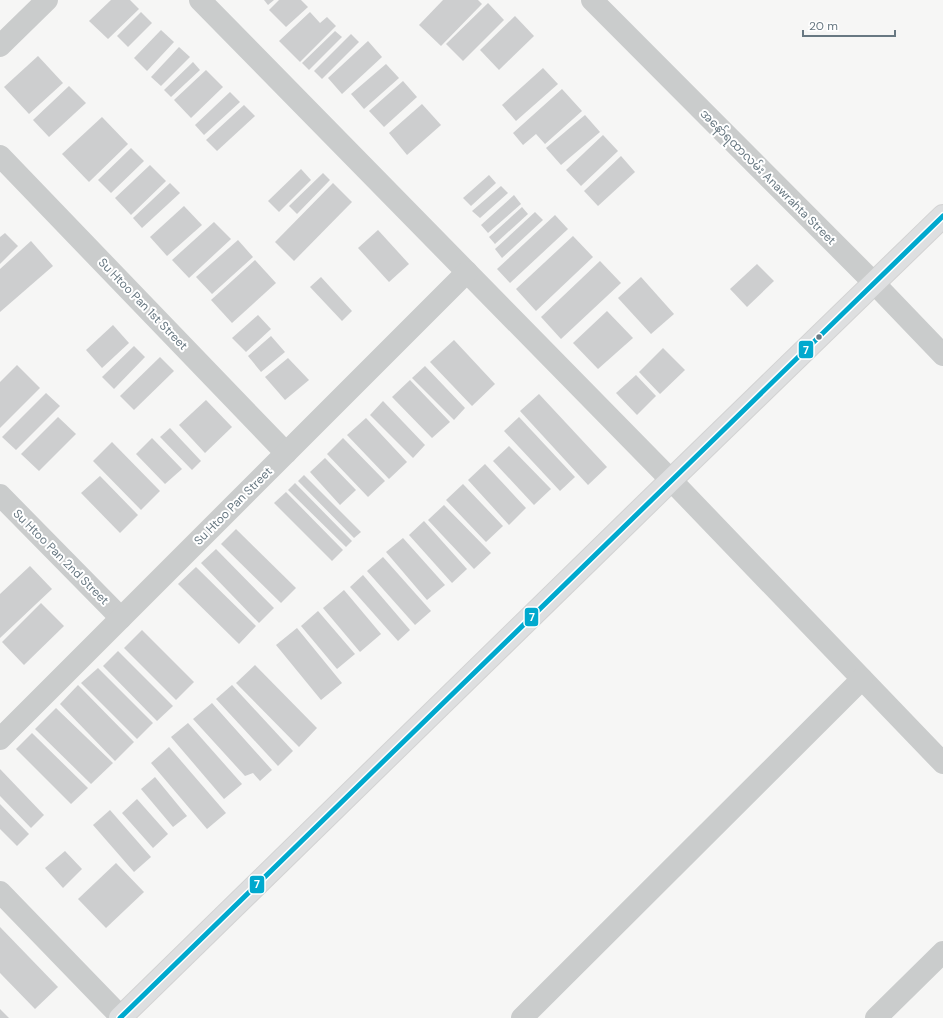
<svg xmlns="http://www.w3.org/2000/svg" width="943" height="1018" font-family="'DM Sans','Noto Sans Myanmar',sans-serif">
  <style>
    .building { fill: #cdcecf }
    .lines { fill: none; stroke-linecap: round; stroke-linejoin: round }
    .secondary-casing { stroke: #d3d3d3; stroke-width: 24 }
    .minor { stroke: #cacccc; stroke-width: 22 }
    .secondary { stroke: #dedfe0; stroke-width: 22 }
    .bus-1-casing { stroke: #fff; stroke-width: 8 }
    .bus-1 { stroke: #00a9ce; stroke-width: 5 }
    .bus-dot { fill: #687882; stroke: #fff; stroke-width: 1.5 }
    .labels { text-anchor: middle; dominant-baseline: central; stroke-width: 4; stroke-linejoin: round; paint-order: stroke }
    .street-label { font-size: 12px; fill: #687882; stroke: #fff }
    .line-badge { stroke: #fff; stroke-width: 1.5 }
    .badge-label { font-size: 11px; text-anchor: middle; font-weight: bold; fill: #fff }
  </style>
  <rect width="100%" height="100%" fill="#f6f6f5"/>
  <g class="building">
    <path d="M 111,0 L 130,0 L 139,9 L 108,39 L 89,21 Z"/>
    <path d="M 264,0 L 274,0 L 268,5 Z"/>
    <path d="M 279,0 L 301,0 L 308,7 L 286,27 L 269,10 Z"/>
    <path d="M 443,0 L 478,0 L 482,4 L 441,46 L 419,25 Z"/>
    <path d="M 488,3 L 504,20 L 463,61 L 446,44 Z"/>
    <path d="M 141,12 L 152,23 L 128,47 L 117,36 Z"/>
    <path d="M 310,12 L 320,23 L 327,17 L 336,26 L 300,62 L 279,41 Z"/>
    <path d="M 515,16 L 534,36 L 499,70 L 480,50 Z"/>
    <path d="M 161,30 L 174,42 L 147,71 L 134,58 Z"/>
    <path d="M 335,31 L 342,37 L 309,70 L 302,63 Z"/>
    <path d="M 351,34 L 359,42 L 322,79 L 314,71 Z"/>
    <path d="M 368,41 L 382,57 L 342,94 L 328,78 Z"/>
    <path d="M 179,47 L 190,57 L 161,86 L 151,77 Z"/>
    <path d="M 38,56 L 63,83 L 29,114 L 4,87 Z"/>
    <path d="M 193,62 L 200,70 L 171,97 L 164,90 Z"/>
    <path d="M 386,64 L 399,78 L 364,109 L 351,94 Z"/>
    <path d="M 543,68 L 558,84 L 516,121 L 502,105 Z"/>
    <path d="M 206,70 L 223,87 L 191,118 L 174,100 Z"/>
    <path d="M 403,81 L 417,97 L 384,127 L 369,111 Z"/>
    <path d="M 69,86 L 86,103 L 49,137 L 33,120 Z"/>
    <path d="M 562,89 L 582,111 L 545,144 L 536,134 L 523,145 L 513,133 Z"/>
    <path d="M 230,92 L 240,102 L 204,135 L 195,125 Z"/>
    <path d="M 422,104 L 441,125 L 407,155 L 389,133 Z"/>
    <path d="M 244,105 L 255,116 L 217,151 L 206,140 Z"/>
    <path d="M 585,115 L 600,132 L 561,165 L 546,148 Z"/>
    <path d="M 102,117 L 128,144 L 89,182 L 62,154 Z"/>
    <path d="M 603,135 L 618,151 L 581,186 L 566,170 Z"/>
    <path d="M 131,148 L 144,161 L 111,193 L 98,180 Z"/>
    <path d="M 621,156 L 635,172 L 598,206 L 584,191 Z"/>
    <path d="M 150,165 L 166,181 L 131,215 L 115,198 Z"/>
    <path d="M 301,169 L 311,180 L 279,212 L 268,201 Z"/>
    <path d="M 323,173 L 330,180 L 297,214 L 289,206 Z"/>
    <path d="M 489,175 L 496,183 L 471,206 L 463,198 Z"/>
    <path d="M 170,183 L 180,193 L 142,228 L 133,218 Z"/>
    <path d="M 333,183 L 352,202 L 294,261 L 275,242 Z"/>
    <path d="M 501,186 L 508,193 L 480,218 L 472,211 Z"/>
    <path d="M 514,195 L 521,204 L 488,233 L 481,225 Z"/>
    <path d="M 184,206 L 202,225 L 167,256 L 150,237 Z"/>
    <path d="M 522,207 L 528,214 L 495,244 L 489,237 Z"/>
    <path d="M 535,212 L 543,220 L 502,258 L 495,249 Z"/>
    <path d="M 555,215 L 568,229 L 510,283 L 497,269 Z"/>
    <path d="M 214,222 L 231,239 L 189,278 L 172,260 Z"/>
    <path d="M 378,230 L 409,264 L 389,282 L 358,248 Z"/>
    <path d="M 5,233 L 18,246 L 0,264 L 0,237 Z"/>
    <path d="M 573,236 L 593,257 L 536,311 L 516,289 Z"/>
    <path d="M 238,240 L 253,257 L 212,294 L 196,277 Z"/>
    <path d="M 31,241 L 53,266 L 0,312 L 0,269 Z"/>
    <path d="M 255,260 L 276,283 L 232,323 L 211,300 Z"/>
    <path d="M 600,261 L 621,283 L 561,339 L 541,317 Z"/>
    <path d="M 757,264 L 774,281 L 747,307 L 730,289 Z"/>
    <path d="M 321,277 L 352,311 L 342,321 L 310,287 Z"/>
    <path d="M 641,277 L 674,314 L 651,334 L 618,298 Z"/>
    <path d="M 607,311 L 633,338 L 598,369 L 573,343 Z"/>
    <path d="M 258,315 L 271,329 L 246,352 L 232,338 Z"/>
    <path d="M 113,325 L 129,343 L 102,368 L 86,350 Z"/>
    <path d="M 271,336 L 285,352 L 261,372 L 248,356 Z"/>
    <path d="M 454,340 L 495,384 L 472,406 L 430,362 Z"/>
    <path d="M 134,346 L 145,357 L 114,389 L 102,377 Z"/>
    <path d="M 663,348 L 685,370 L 660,394 L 639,372 Z"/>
    <path d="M 160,357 L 174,371 L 134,410 L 120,396 Z"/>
    <path d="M 288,358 L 309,380 L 285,400 L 265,377 Z"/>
    <path d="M 17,365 L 40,388 L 0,428 L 0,382 Z"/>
    <path d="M 425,366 L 465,408 L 454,420 L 412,378 Z"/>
    <path d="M 636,375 L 656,396 L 637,415 L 616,393 Z"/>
    <path d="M 410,380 L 450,422 L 432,438 L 392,397 Z"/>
    <path d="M 46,393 L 60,406 L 16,450 L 2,437 Z"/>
    <path d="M 539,394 L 607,467 L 588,485 L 520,411 Z"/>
    <path d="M 206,400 L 232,427 L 205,453 L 179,425 Z"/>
    <path d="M 383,401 L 425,445 L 413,458 L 370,415 Z"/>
    <path d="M 58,417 L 76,434 L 39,471 L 21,454 Z"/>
    <path d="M 519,417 L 575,477 L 560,491 L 504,431 Z"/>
    <path d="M 366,418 L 407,462 L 389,479 L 347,435 Z"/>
    <path d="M 170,428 L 201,461 L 192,470 L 160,437 Z"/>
    <path d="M 152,438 L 182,469 L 165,484 L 136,454 Z"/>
    <path d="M 343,438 L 385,481 L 368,497 L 327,454 Z"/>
    <path d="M 112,442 L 160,491 L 141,510 L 93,461 Z"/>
    <path d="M 509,446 L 551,489 L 534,505 L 493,461 Z"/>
    <path d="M 325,458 L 356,490 L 340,505 L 310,472 Z"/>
    <path d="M 485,464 L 526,508 L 509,525 L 468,480 Z"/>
    <path d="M 304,475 L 361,532 L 354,538 L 298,481 Z"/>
    <path d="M 100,476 L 138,515 L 120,533 L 81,493 Z"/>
    <path d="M 295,483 L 352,541 L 346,547 L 288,490 Z"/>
    <path d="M 463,484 L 503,526 L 486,542 L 446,500 Z"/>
    <path d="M 286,492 L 343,550 L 332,561 L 274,503 Z"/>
    <path d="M 444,505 L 491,553 L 474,569 L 428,520 Z"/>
    <path d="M 424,521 L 467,569 L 452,583 L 409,535 Z"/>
    <path d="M 236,529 L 296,588 L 281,603 L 221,544 Z"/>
    <path d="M 403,538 L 445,585 L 427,600 L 386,552 Z"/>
    <path d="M 216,549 L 274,608 L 259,623 L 201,563 Z"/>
    <path d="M 383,557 L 431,611 L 415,625 L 367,571 Z"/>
    <path d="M 30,566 L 52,589 L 0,638 L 0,594 Z"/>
    <path d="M 196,567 L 256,626 L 239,644 L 178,584 Z"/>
    <path d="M 363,575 L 410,630 L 398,641 L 350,587 Z"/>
    <path d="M 344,590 L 381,634 L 360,652 L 323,608 Z"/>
    <path d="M 41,603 L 64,626 L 24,665 L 2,642 Z"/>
    <path d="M 318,611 L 355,654 L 337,669 L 301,626 Z"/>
    <path d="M 297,628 L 342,683 L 321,700 L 276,645 Z"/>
    <path d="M 142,630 L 194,682 L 176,700 L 124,648 Z"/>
    <path d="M 118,651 L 173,706 L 157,721 L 103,666 Z"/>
    <path d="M 255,665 L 317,728 L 299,747 L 236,683 Z"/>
    <path d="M 98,668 L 153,723 L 137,739 L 81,683 Z"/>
    <path d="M 78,685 L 134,742 L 115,761 L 60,704 Z"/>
    <path d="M 232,685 L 293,751 L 278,766 L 216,699 Z"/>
    <path d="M 212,703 L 272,770 L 260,781 L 253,773 L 245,776 L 193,719 Z"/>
    <path d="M 56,708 L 113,763 L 91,784 L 35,729 Z"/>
    <path d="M 188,723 L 242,784 L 224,799 L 171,737 Z"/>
    <path d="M 32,733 L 88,788 L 71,804 L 16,749 Z"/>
    <path d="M 169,747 L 226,813 L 207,829 L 151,763 Z"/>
    <path d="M 0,769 L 44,815 L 31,828 L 0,796 Z"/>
    <path d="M 155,777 L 187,816 L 173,827 L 141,789 Z"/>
    <path d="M 137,799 L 168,834 L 153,848 L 122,813 Z"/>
    <path d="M 0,804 L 29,834 L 17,846 L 0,829 Z"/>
    <path d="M 110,810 L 151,857 L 134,872 L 93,825 Z"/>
    <path d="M 65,851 L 82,869 L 63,888 L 45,868 Z"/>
    <path d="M 116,863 L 144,892 L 106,928 L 78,899 Z"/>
    <path d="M 0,927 L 58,987 L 35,1009 L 0,973 Z"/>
    <path d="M 0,1009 L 9,1018 L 0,1018 Z"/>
  </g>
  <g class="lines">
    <g class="secondary-casing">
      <path id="secondary" d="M 120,1018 L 671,480 L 943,216"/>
    </g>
    <g class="minor">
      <path d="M 200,0 L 671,480 L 943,763"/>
      <path d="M 592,0 L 874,283 L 943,355"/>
      <path d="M 0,46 L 47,0"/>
      <path d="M 0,156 L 286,453"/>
      <path d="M 0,495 L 121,618"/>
      <path d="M 0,739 L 467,272"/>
      <path d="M 0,892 L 122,1018"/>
      <path d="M 522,1018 L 862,679"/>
      <path d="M 876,1018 L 943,952"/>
    </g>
    <use href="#secondary" class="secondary"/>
    <g class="bus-1-casing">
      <path id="bus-1" d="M 120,1018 L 943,216"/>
    </g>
    <use href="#bus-1" class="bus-1"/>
  </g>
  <circle class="bus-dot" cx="819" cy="337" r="3.5"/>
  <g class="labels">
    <g class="street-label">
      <text transform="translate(768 177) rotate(45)">အနော်ရထာလမ်း Anawrahta Street</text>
      <text transform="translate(143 304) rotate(46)">Su Htoo Pan 1st Street</text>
      <text transform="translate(233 506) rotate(-45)">Su Htoo Pan Street</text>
      <text transform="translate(61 557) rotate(45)">Su Htoo Pan 2nd Street</text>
    </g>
  </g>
  <g class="line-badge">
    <rect x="798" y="340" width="16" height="19" rx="4" fill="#00a9ce"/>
    <rect x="524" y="607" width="15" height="20" rx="4" fill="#00a9ce"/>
    <rect x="249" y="875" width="16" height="19" rx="4" fill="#00a9ce"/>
  </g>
  <g class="badge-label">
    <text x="806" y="354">7</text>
    <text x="532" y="621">7</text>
    <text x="257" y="888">7</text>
  </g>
  <path d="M803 30v6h92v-6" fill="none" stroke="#687882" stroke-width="2"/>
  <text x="809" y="30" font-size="12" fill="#687882" stroke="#ffffff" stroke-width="3" paint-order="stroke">20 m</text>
</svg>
